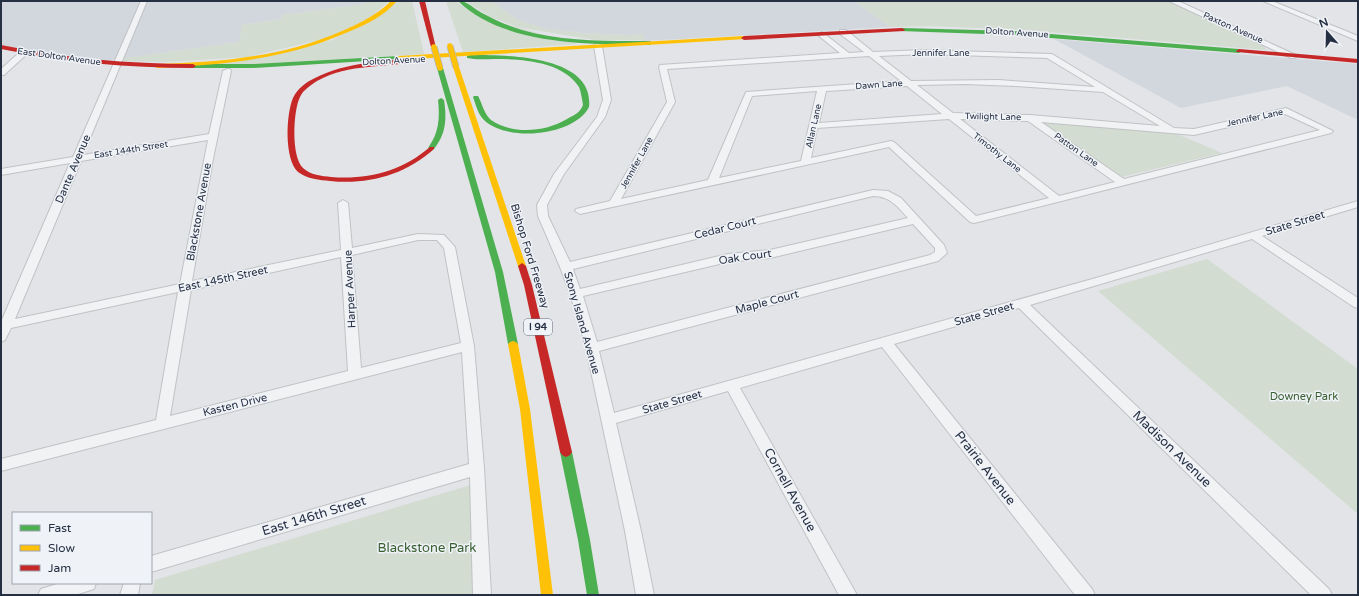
<svg xmlns="http://www.w3.org/2000/svg" width="1359" height="596" font-family="'Varela Round',sans-serif">
  <style>
    .built { fill: #d2d7de }
    .green { fill: #d2dcd1 }
    .lines { fill: none; stroke-linecap: round; stroke-linejoin: round }
    .street-casing { stroke: #c0c2c5; stroke-width: 2 }
    .street { fill: #f1f2f4; fill-rule: evenodd }
    .fast { fill: #4caf50; fill-rule: evenodd }
    .slow { fill: #ffc107; fill-rule: evenodd }
    .jam { fill: #c62828; fill-rule: evenodd }
    .slow-bridge-casing { stroke: #b4b7bc; stroke-width: 7; stroke-linecap: butt }
    .slow-bridge { stroke: #ffc107; stroke-width: 5.5 }
    .labels { text-anchor: middle; dominant-baseline: central; stroke-width: 3; stroke-linejoin: round; paint-order: stroke }
    .far-street-label { font-size: 9px; fill: #263043; stroke: #eff2f7 }
    .shield { fill: #eff2f7; stroke: #626a79; stroke-width: 1 }
    .shield-label { font-size: 10px; font-weight: bold; fill: #263043 }
    .street-label { font-size: 11px; fill: #263043; stroke: #eff2f7 }
    .park-label { font-size: 11px; fill: #3a6032; stroke: #eff2f7 }
    .near-street-label { font-size: 13px; fill: #263043; stroke: #eff2f7 }
    .near-park-label { font-size: 13px; fill: #3a6032; stroke: #eff2f7 }
  </style>
  <rect width="100%" height="100%" fill="#e2e4e7"/>
  <g class="built">
    <path d="M 1,1 L 368,1 L 365,4 L 282,15 L 281,19 L 242,25 L 239,42 L 104,61 L 1,46 Z"/>
    <path d="M 491,1 L 854,1 L 890,27 L 643,41 L 627,35 L 582,33 L 543,28 L 517,19 Z"/>
    <path d="M 1054,39 L 1358,64 L 1358,120 L 1287,86 L 1181,108 Z"/>
  </g>
  <g class="green">
    <path d="M 368,1 L 389,1 L 370,18 L 327,38 L 248,57 L 165,62 L 123,61 L 125,58 L 239,42 L 242,25 L 281,19 L 282,15 L 365,4 Z"/>
    <path d="M 398,1 L 412,1 L 424,54 L 254,64 L 220,64 L 332,40 Z"/>
    <path d="M 446,1 L 455,1 L 477,16 L 577,44 L 463,52 Z"/>
    <path d="M 465,1 L 491,1 L 517,19 L 543,28 L 582,33 L 627,35 L 643,33 L 645,40 L 595,40 L 517,27 L 491,17 Z"/>
    <path d="M 854,1 L 1167,1 L 1262,45 L 1267,50 L 1024,30 L 931,26 L 890,27 Z"/>
    <path d="M 1048,121 L 1177,134 L 1222,153 L 1121,177 L 1044,123 Z"/>
    <path d="M 1207,259 L 1358,369 L 1358,514 L 1098,291 Z"/>
    <path d="M 474,484 L 477,595 L 152,595 L 155,580 Z"/>
  </g>
  <g class="lines">
    <g class="street-casing">
      <g id="street">
        <path d="M 141,1 L 147,1 L 83,155 L 209,134 L 223,71 L 227,69 L 230,69 L 231,71 L 213,159 L 192,281 L 341,250 L 338,203 L 343,200 L 348,203 L 352,248 L 418,234 L 444,235 L 455,247 L 474,346 L 484,468 L 491,595 L 473,595 L 470,477 L 151,572 L 151,556 L 469,464 L 462,352 L 1,471 L 1,459 L 156,420 L 178,292 L 11,328 L 5,340 L 1,342 L 1,322 L 70,163 L 1,175 L 1,169 L 73,157 ZM 208,140 L 180,284 L 15,319 L 81,161 ZM 418,240 L 437,240 L 444,248 L 461,343 L 361,368 L 352,255 ZM 341,257 L 348,371 L 170,416 L 191,290 Z"/>
        <path d="M 1169,1 L 1178,1 L 1298,56 L 1294,58 L 1291,58 Z"/>
        <path d="M 1263,1 L 1272,1 L 1358,36 L 1358,41 Z"/>
        <path d="M 840,30 L 846,30 L 873,52 L 924,50 L 1052,54 L 1174,128 L 1194,129 L 1286,108 L 1333,131 L 1331,133 L 974,223 L 970,222 L 889,147 L 580,214 L 575,211 L 576,209 L 610,201 L 667,102 L 659,67 L 660,65 L 840,53 L 819,36 L 818,34 L 822,32 L 849,53 L 864,52 L 840,34 ZM 924,54 L 1047,58 L 1095,87 L 999,80 L 911,81 L 879,56 ZM 869,56 L 901,81 L 746,92 L 708,180 L 621,199 L 675,102 L 667,69 ZM 965,84 L 1016,86 L 1103,92 L 1160,126 L 1030,115 L 953,113 L 917,85 ZM 907,86 L 942,114 L 819,123 L 826,91 ZM 817,91 L 801,161 L 719,178 L 752,96 ZM 1285,114 L 1320,130 L 1124,179 L 1041,122 L 1194,135 ZM 949,119 L 1049,198 L 976,216 L 894,142 L 891,141 L 811,158 L 817,128 ZM 960,119 L 1028,121 L 1115,182 L 1059,196 Z"/>
        <path d="M 595,44 L 601,44 L 602,46 L 611,100 L 605,117 L 564,174 L 547,205 L 548,216 L 570,262 L 873,190 L 888,191 L 901,198 L 944,245 L 947,253 L 938,261 L 599,351 L 614,413 L 1096,278 L 1358,201 L 1358,207 L 1262,236 L 1358,298 L 1358,308 L 1354,307 L 1252,239 L 1030,305 L 1329,589 L 1332,595 L 1311,595 L 1019,308 L 894,344 L 1092,589 L 1095,595 L 1075,595 L 882,347 L 740,388 L 857,595 L 839,595 L 728,391 L 616,423 L 641,531 L 654,595 L 636,595 L 625,531 L 586,348 L 570,294 L 560,267 L 538,216 L 537,205 L 554,174 L 597,117 L 603,100 L 594,46 ZM 873,196 C 890,196 898,207 908,218 L 770,250 L 728,254 L 580,289 L 573,269 ZM 913,224 L 935,248 L 935,252 L 930,255 L 597,342 L 583,296 L 728,262 L 770,258 Z"/>
        <path d="M 21,51 L 24,51 L 28,53 L 4,75 L 1,75 L 1,69 Z"/>
        <path d="M 60,583 L 96,583 L 94,589 L 75,595 L 38,595 L 41,589 Z"/>
        <path d="M 124,583 L 140,583 L 138,595 L 120,595 Z"/>
      </g>
    </g>
    <use href="#street" class="street"/>
    <g class="fast">
      <path d="M 458,1 C 468,1 474,9 482,13 C 495,20 508,26 522,30 C 563,42 608,41 650,41 L 653,43 L 650,45 C 591,44 504,46 458,1 Z"/>
      <path d="M 902,28 L 1014,31 L 1239,49 L 1242,51 L 1239,53 L 1014,35 L 900,31 L 899,30 Z"/>
      <path d="M 469,55 C 502,55 595,54 589,107 C 574,136 509,142 485,121 C 478,115 476,105 473,97 L 474,96 L 478,96 C 482,103 484,114 491,120 C 513,135 545,132 567,119 C 574,115 580,113 583,105 C 582,99 581,92 579,87 C 562,61 522,59 495,59 C 486,59 476,60 467,58 L 467,56 Z"/>
      <path d="M 398,56 L 401,58 L 400,59 L 252,68 L 193,68 L 190,66 L 193,64 L 252,64 Z"/>
      <path d="M 438,67 L 443,68 L 503,272 L 518,344 L 516,346 L 510,346 L 508,344 L 495,272 L 437,68 Z"/>
      <path d="M 441,98 L 444,100 C 447,119 446,134 434,149 L 432,150 L 428,148 C 439,133 440,118 438,100 Z"/>
      <path d="M 566,447 L 570,449 L 572,452 L 590,540 L 599,595 L 587,595 L 578,540 L 560,452 L 562,449 Z"/>
    </g>
    <g class="slow">
      <path d="M 391,1 L 397,1 C 384,16 366,25 348,32 C 287,59 223,65 157,68 L 154,66 L 157,64 C 221,62 283,57 342,31 C 360,23 377,15 391,1 Z"/>
      <path d="M 744,36 L 746,37 L 746,39 L 398,60 L 395,58 L 398,56 Z"/>
      <path d="M 454,66 L 459,67 L 526,266 L 525,268 L 519,268 L 518,266 L 453,67 Z"/>
      <path d="M 513,341 L 516,342 L 518,344 L 530,409 L 553,595 L 541,595 L 520,409 L 508,344 L 510,342 Z"/>
    </g>
    <g class="jam">
      <path d="M 419,1 L 425,1 L 436,48 L 431,47 Z"/>
      <path d="M 902,28 L 905,30 L 904,31 L 744,40 L 741,38 L 744,36 Z"/>
      <path d="M 1,45 C 65,58 128,64 193,64 L 196,66 L 193,68 C 128,68 65,62 1,49 Z"/>
      <path d="M 1239,49 L 1358,59 L 1358,63 L 1237,52 L 1236,51 Z"/>
      <path d="M 419,58 L 422,60 L 421,61 C 387,68 349,63 317,81 C 311,85 303,90 300,97 C 293,111 291,157 303,168 C 310,175 322,176 331,177 C 368,180 402,171 430,147 L 434,147 L 434,149 C 405,175 368,185 330,181 C 320,180 307,179 298,172 C 284,159 286,114 293,98 C 297,89 306,82 315,78 C 346,62 384,61 419,58 Z"/>
      <path d="M 522,263 L 526,266 L 532,285 L 572,452 L 570,455 L 566,457 L 562,455 L 560,452 L 524,285 L 518,266 Z"/>
    </g>
    <g class="slow-bridge-casing">
      <g id="slow-bridge">
        <path d="M 450,46 L 456,67"/>
        <path d="M 434,47 L 440,68"/>
      </g>
    </g>
    <use href="#slow-bridge" class="slow-bridge"/>
  </g>
  <g class="labels">
    <g class="far-street-label">
      <text transform="translate(1233 28) rotate(24)">Paxton Avenue</text>
      <text transform="translate(1017 33) rotate(4)">Dolton Avenue</text>
      <text x="941" y="53">Jennifer Lane</text>
      <text transform="translate(59 57) rotate(8)">East Dolton Avenue</text>
      <text transform="translate(394 61) rotate(-3)">Dolton Avenue</text>
      <text transform="translate(879 85) rotate(-4)">Dawn Lane</text>
      <text transform="translate(993 117) rotate(1)">Twilight Lane</text>
      <text transform="translate(1255 118) rotate(-12)">Jennifer Lane</text>
      <text transform="translate(814 126) rotate(-77)">Allan Lane</text>
      <text transform="translate(131 150) rotate(-9)">East 144th Street</text>
      <text transform="translate(1076 150) rotate(35)">Patton Lane</text>
      <text transform="translate(997 153) rotate(38)">Timothy Lane</text>
      <text transform="translate(637 163) rotate(-61)">Jennifer Lane</text>
    </g>
    <rect class="shield" x="524" y="319" width="28" height="16" rx="3"/>
    <g class="shield-label">
      <text x="538" y="327">I 94</text>
    </g>
    <g class="street-label">
      <text transform="translate(73 169) rotate(-67)">Dante Avenue</text>
      <text transform="translate(199 212) rotate(-80)">Blackstone Avenue</text>
      <text transform="translate(1295 223) rotate(-17)">State Street</text>
      <text transform="translate(725 228) rotate(-14)">Cedar Court</text>
      <text transform="translate(530 256) rotate(73)">Bishop Ford Freeway</text>
      <text transform="translate(745 257) rotate(-8)">Oak Court</text>
      <text transform="translate(223 279) rotate(-12)">East 145th Street</text>
      <text transform="translate(350 289) rotate(-93)">Harper Avenue</text>
      <text transform="translate(767 302) rotate(-15)">Maple Court</text>
      <text transform="translate(984 314) rotate(-16)">State Street</text>
      <text transform="translate(582 323) rotate(74)">Stony Island Avenue</text>
      <text transform="translate(672 402) rotate(-16)">State Street</text>
      <text transform="translate(235 405) rotate(-14)">Kasten Drive</text>
    </g>
    <g class="park-label">
      <text x="1304" y="396">Downey Park</text>
    </g>
    <g class="near-street-label">
      <text transform="translate(1172 449) rotate(44)">Madison Avenue</text>
      <text transform="translate(985 468) rotate(52)">Prairie Avenue</text>
      <text transform="translate(790 490) rotate(61)">Cornell Avenue</text>
      <text transform="translate(314 516) rotate(-17)">East 146th Street</text>
    </g>
    <g class="near-park-label">
      <text x="427" y="548">Blackstone Park</text>
    </g>
  </g>
  <rect width="1359" height="596" fill="none" stroke="#263043" stroke-width="4"/>
  <rect x="12" y="512" width="140" height="72" fill="#eff2f7" stroke="#9fa4af"/>
  <rect x="20" y="525" width="20" height="6" fill="#4caf50" stroke="#9fa4af"/>
  <text x="48" y="532" font-size="12" fill="#263043">Fast</text>
  <rect x="20" y="545" width="20" height="6" fill="#ffc107" stroke="#9fa4af"/>
  <text x="48" y="552" font-size="12" fill="#263043">Slow</text>
  <rect x="20" y="565" width="20" height="6" fill="#c62828" stroke="#9fa4af"/>
  <text x="48" y="572" font-size="12" fill="#263043">Jam</text>
  <g transform="translate(1327 32) rotate(340)" stroke="#eff2f7" stroke-width="3" paint-order="stroke">
  <path d="M0-3L7 15L0 10L-7 15Z" fill="#263043"/>
  <text y="-6" font-size="11" font-weight="bold" text-anchor="middle" fill="#263043">N</text>
  </g>
</svg>
